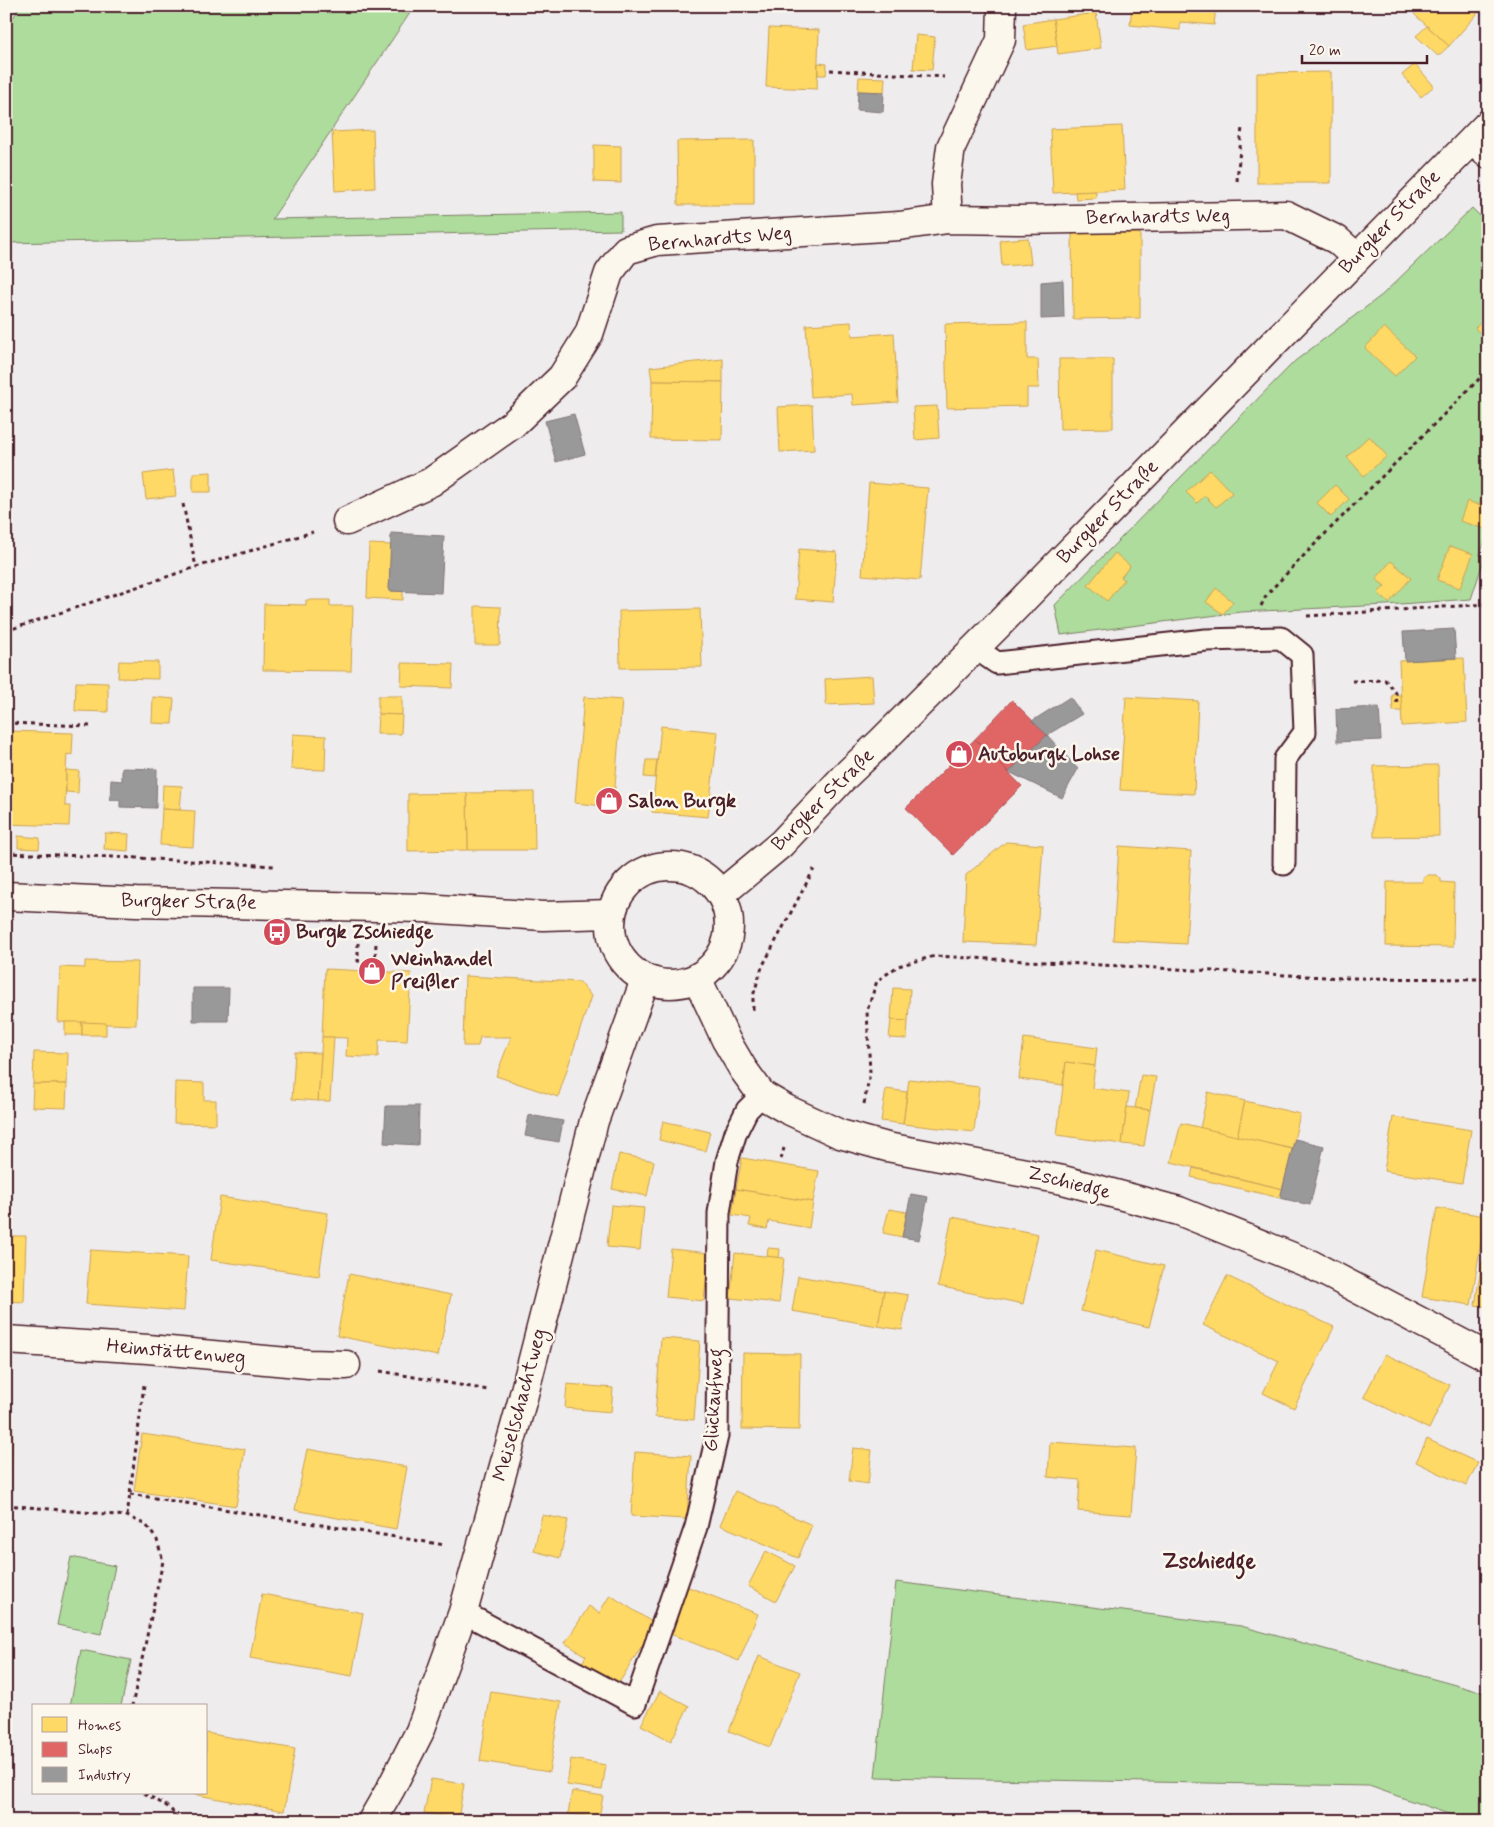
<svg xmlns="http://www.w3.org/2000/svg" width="1494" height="1827" font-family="Mynerve,sans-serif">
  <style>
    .green { fill: #addc9c; stroke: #7c7e64 }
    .homes { fill: #ffd966; stroke: #c9a154 }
    .shops { fill: #e06666; stroke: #b35154 }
    .industry { fill: #999; stroke: #817478 }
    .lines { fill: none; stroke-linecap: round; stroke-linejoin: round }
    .lane-casing { stroke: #4a1f2b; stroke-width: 25 }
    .street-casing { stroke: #4a1f2b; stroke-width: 31 }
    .secondary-casing { stroke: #4a1f2b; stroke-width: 31 }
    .path { stroke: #4a1f2b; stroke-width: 3; stroke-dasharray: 4 4; stroke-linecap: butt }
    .lane { stroke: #fbf7ec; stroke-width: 21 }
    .street { stroke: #fbf7ec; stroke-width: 28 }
    .secondary { stroke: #fbf7ec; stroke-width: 28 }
    .labels { text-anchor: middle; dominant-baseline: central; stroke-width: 5; stroke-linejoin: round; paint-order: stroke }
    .street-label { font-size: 20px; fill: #4a1f2b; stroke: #fbf7ec }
    .poi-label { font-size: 20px; font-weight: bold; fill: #4a1f2b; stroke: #fbf7ec; text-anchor: start }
    .quarter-label { font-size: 22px; font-weight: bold; fill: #4a1f2b; stroke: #fbf7ec }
  </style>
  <rect width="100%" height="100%" fill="#efeced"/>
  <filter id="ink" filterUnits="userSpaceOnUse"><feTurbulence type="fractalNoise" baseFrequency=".02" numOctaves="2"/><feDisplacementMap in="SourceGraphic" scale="10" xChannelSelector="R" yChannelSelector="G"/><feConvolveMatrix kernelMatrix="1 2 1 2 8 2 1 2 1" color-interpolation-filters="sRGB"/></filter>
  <g filter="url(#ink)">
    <g class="green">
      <path d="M 20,6 L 239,6 L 410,13 L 272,219 L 621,212 L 621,230 L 6,243 L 6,30 Z"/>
      <path d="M 1472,208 L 1488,224 L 1488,532 L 1480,555 L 1485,557 L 1471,599 L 1386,605 L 1241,612 L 1061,635 L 1055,605 L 1295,361 L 1382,295 Z"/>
      <path d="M 71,1557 L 115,1566 L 101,1634 L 57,1625 Z"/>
      <path d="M 896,1582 L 1241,1626 L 1488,1694 L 1488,1821 L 1468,1821 L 1369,1786 L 875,1777 Z"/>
      <path d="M 81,1650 L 131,1660 L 121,1706 L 70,1706 Z"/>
    </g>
    <g class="homes">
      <path d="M 1132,6 L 1216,6 L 1214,25 L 1180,22 L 1180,30 L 1130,25 Z"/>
      <path d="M 1420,6 L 1484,6 L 1449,46 L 1414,14 Z"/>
      <path d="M 1096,13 L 1101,48 L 1058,54 L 1053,19 Z"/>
      <path d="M 1053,19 L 1057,46 L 1027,50 L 1023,24 Z"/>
      <path d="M 1427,26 L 1449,46 L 1438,56 L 1416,36 Z"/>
      <path d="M 769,28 L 819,30 L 817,89 L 766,87 Z"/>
      <path d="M 916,35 L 935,37 L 932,70 L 913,69 Z"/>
      <path d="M 818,63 L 827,64 L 826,75 L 818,75 Z"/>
      <path d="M 1415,64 L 1434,86 L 1421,97 L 1402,75 Z"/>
      <path d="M 1331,72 L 1331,183 L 1257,183 L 1257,73 Z"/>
      <path d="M 859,77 L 885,78 L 884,92 L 858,91 Z"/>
      <path d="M 1122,126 L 1125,190 L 1053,193 L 1050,129 Z"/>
      <path d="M 373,130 L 375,188 L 335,191 L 332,132 Z"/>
      <path d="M 754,140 L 754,205 L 678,205 L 677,141 Z"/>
      <path d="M 594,145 L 621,146 L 621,183 L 594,182 Z"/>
      <path d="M 1096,191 L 1096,198 L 1076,199 L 1075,192 Z"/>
      <path d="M 1072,233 L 1140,233 L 1140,318 L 1073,319 Z"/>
      <path d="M 1028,238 L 1031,264 L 1002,266 L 1000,240 Z"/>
      <path d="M 1488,316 L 1488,341 L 1475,328 Z"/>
      <path d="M 851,322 L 852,336 L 894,333 L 898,402 L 853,405 L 852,394 L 811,397 L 806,325 Z"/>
      <path d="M 1027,322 L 1027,359 L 1038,359 L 1039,388 L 1027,388 L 1027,406 L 947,408 L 945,324 Z"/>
      <path d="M 1384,327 L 1415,356 L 1395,376 L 1365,348 Z"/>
      <path d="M 723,359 L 723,382 L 652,381 L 650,367 Z"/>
      <path d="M 1059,359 L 1113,359 L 1113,428 L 1060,429 Z"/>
      <path d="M 652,381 L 723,382 L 722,440 L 651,439 Z"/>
      <path d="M 812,405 L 814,450 L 780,452 L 778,407 Z"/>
      <path d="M 937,406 L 939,438 L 915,440 L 913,407 Z"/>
      <path d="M 1369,436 L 1387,456 L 1364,476 L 1347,457 Z"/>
      <path d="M 173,470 L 176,496 L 146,499 L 143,474 Z"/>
      <path d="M 1210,470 L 1232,493 L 1216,507 L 1205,496 L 1197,503 L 1186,492 Z"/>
      <path d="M 211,472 L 211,492 L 193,492 L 193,473 Z"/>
      <path d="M 869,483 L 928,488 L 920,580 L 862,575 Z"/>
      <path d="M 1335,485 L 1349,499 L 1331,517 L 1317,503 Z"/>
      <path d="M 1486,487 L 1488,488 L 1488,530 L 1460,521 L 1467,501 L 1479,505 Z"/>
      <path d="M 369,544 L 391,545 L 389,591 L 403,591 L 403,600 L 367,598 Z"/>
      <path d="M 1450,546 L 1473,554 L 1460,588 L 1437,580 Z"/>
      <path d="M 799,549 L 837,552 L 833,602 L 795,599 Z"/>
      <path d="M 1115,553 L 1130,566 L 1121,577 L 1124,580 L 1107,601 L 1088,585 Z"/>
      <path d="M 1391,561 L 1411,578 L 1389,603 L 1378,593 L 1385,586 L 1376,579 Z"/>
      <path d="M 1216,588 L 1233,602 L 1223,614 L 1206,602 Z"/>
      <path d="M 306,600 L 330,600 L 330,606 L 353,606 L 351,671 L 263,670 L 264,604 L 306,605 Z"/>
      <path d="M 475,606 L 501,607 L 500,645 L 475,645 Z"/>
      <path d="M 700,609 L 702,667 L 620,668 L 619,611 Z"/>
      <path d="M 1464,658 L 1467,722 L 1402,726 L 1399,661 Z"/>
      <path d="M 119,661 L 158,662 L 158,679 L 118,678 Z"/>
      <path d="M 402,663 L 453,664 L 452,688 L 401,686 Z"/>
      <path d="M 872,676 L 874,703 L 826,705 L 825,679 Z"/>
      <path d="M 76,682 L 108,683 L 108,712 L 75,711 Z"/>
      <path d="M 1392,695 L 1401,695 L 1402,711 L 1393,711 Z"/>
      <path d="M 378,696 L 402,696 L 402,715 L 378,714 Z"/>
      <path d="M 153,697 L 174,699 L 172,724 L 152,723 Z"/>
      <path d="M 584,697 L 622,700 L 614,798 L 604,806 L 575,803 Z"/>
      <path d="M 1126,697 L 1198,701 L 1194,794 L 1120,790 Z"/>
      <path d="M 378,714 L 402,715 L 401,734 L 377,734 Z"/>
      <path d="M 661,726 L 718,732 L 708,817 L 652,812 Z"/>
      <path d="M 8,731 L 73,733 L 72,755 L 67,754 L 66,770 L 65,806 L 70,806 L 69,826 L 6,824 Z"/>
      <path d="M 293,734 L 326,736 L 325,770 L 291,769 Z"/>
      <path d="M 646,760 L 657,760 L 655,778 L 644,777 Z"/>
      <path d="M 1438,765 L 1439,836 L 1374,837 L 1374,766 Z"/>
      <path d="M 66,770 L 79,771 L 78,793 L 66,792 Z"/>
      <path d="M 163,785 L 182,786 L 180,810 L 162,809 Z"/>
      <path d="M 534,792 L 535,850 L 468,850 L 467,793 Z"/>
      <path d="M 467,793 L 468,850 L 408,851 L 408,794 Z"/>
      <path d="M 162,809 L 195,811 L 193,847 L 160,845 Z"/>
      <path d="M 105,833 L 129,834 L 128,851 L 104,849 Z"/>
      <path d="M 18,836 L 40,838 L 39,849 L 18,848 Z"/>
      <path d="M 1006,842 L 1043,845 L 1036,945 L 963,942 L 966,875 Z"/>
      <path d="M 1119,846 L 1191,851 L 1186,944 L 1113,940 Z"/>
      <path d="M 1428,875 L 1437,875 L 1441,879 L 1441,882 L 1454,883 L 1453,947 L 1386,946 L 1387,882 L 1423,882 L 1423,878 Z"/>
      <path d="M 85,961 L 138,962 L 136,1025 L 58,1022 L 60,967 L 85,968 Z"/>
      <path d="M 325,969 L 411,973 L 407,1041 L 379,1040 L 378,1057 L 363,1057 L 346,1056 L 347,1038 L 322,1037 Z"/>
      <path d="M 465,976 L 580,982 L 591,996 L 558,1097 L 496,1076 L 511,1037 L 480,1037 L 478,1046 L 463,1046 Z"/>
      <path d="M 893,988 L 910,989 L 908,1021 L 891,1020 Z"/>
      <path d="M 891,1020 L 908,1021 L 907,1039 L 889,1038 Z"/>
      <rect x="65" y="1022" width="17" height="13"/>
      <path d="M 82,1022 L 106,1023 L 106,1035 L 82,1035 Z"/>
      <path d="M 322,1037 L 334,1037 L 330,1101 L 318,1101 Z"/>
      <path d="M 1024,1038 L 1097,1048 L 1095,1066 L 1066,1062 L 1063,1085 L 1019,1079 Z"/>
      <path d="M 34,1052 L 68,1053 L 67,1084 L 33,1084 Z"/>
      <path d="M 295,1052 L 321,1053 L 318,1101 L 292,1099 Z"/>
      <path d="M 1066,1062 L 1095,1066 L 1092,1088 L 1129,1093 L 1122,1144 L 1057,1135 Z"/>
      <path d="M 1141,1075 L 1156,1077 L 1150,1110 L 1135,1108 Z"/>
      <path d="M 909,1079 L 979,1087 L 974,1132 L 903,1124 Z"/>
      <path d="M 175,1082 L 204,1083 L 204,1100 L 216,1100 L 216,1124 L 174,1123 Z"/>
      <path d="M 33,1084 L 67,1084 L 66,1108 L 32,1107 Z"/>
      <path d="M 886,1089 L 907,1092 L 903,1124 L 881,1121 Z"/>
      <path d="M 1208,1092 L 1245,1101 L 1237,1137 L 1200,1128 Z"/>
      <path d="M 1245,1101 L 1300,1114 L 1292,1149 L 1237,1137 Z"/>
      <path d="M 1127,1107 L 1150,1110 L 1144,1146 L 1122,1144 Z"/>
      <path d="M 1393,1117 L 1471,1130 L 1462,1183 L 1384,1171 Z"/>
      <path d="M 663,1121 L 710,1132 L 705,1151 L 659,1140 Z"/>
      <path d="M 1181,1123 L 1292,1149 L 1283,1189 L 1171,1162 Z"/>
      <path d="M 619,1154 L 654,1161 L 647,1196 L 612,1189 Z"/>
      <path d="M 742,1158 L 819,1171 L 813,1202 L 736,1189 Z"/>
      <path d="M 1193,1168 L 1283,1189 L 1280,1198 L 1191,1177 Z"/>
      <path d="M 736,1189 L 813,1202 L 809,1228 L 769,1221 L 767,1229 L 749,1226 L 751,1218 L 732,1215 Z"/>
      <path d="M 220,1197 L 328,1213 L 319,1276 L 211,1260 Z"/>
      <path d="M 611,1205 L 644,1208 L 640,1250 L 607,1247 Z"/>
      <path d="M 1437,1208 L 1485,1216 L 1471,1305 L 1422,1297 Z"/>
      <path d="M 889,1209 L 907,1212 L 902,1237 L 883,1233 Z"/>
      <path d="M 952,1217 L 1038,1234 L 1023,1304 L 938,1286 Z"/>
      <path d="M 6,1236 L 26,1236 L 24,1302 L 6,1301 Z"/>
      <path d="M 768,1248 L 780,1249 L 779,1258 L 767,1256 Z"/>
      <path d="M 671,1249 L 709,1253 L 704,1301 L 666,1297 Z"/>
      <path d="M 90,1250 L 188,1256 L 184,1311 L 86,1304 Z"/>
      <path d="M 1096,1250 L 1164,1266 L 1149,1327 L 1081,1311 Z"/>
      <path d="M 735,1253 L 784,1258 L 779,1303 L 730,1298 Z"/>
      <path d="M 1482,1262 L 1488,1263 L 1488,1307 L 1475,1305 Z"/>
      <path d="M 349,1274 L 451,1295 L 438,1356 L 337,1336 Z"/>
      <path d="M 798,1276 L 884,1291 L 878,1326 L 792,1311 Z"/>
      <path d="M 1227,1276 L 1334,1327 L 1294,1408 L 1263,1393 L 1279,1361 L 1203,1325 Z"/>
      <path d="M 884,1291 L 908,1295 L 902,1330 L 878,1326 Z"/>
      <path d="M 661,1338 L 700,1341 L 694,1420 L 655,1417 Z"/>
      <path d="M 743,1353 L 800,1354 L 799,1430 L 742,1429 Z"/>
      <path d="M 1385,1354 L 1450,1385 L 1429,1429 L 1364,1397 Z"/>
      <path d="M 567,1384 L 613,1388 L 611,1412 L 565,1408 Z"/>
      <path d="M 6,1418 L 13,1418 L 11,1486 L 6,1486 Z"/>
      <path d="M 142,1434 L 245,1449 L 236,1506 L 134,1491 Z"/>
      <path d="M 1427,1439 L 1478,1463 L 1466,1486 L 1416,1462 Z"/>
      <path d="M 1050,1442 L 1136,1448 L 1131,1515 L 1078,1511 L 1080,1480 L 1048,1477 Z"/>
      <path d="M 853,1448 L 872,1450 L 868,1484 L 849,1481 Z"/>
      <path d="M 307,1449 L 407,1467 L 396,1529 L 295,1510 Z"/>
      <path d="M 635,1452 L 691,1456 L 687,1519 L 631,1516 Z"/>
      <path d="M 735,1491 L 812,1525 L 798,1558 L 720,1525 Z"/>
      <path d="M 542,1515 L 568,1520 L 560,1558 L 534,1551 Z"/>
      <path d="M 766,1551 L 795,1566 L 776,1601 L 748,1586 Z"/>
      <path d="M 686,1586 L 758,1614 L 739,1661 L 668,1633 Z"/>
      <path d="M 262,1594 L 363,1613 L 352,1676 L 250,1658 Z"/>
      <path d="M 610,1595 L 655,1624 L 616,1688 L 580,1666 L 586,1656 L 565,1643 L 589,1606 L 599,1613 Z"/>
      <path d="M 759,1656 L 800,1672 L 770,1747 L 729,1731 Z"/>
      <path d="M 491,1691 L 561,1702 L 549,1772 L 480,1761 Z"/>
      <path d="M 660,1691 L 689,1706 L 671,1741 L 641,1725 Z"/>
      <path d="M 206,1733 L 295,1749 L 284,1811 L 187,1793 L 206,1793 Z"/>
      <path d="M 571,1759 L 606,1765 L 602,1790 L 567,1785 Z"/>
      <path d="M 431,1779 L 464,1784 L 458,1819 L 424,1813 Z"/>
      <path d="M 572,1791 L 603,1796 L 599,1818 L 568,1814 Z"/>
    </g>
    <g class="shops">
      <path d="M 1012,700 L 1047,735 L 1009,772 L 975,739 Z"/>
      <path d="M 975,739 L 1022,786 L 953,855 L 906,808 Z"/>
    </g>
    <g class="industry">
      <path d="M 858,91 L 884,92 L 883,112 L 857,110 Z"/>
      <path d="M 1063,280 L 1064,318 L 1041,319 L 1041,282 Z"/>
      <path d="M 574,414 L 585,454 L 556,462 L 545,421 Z"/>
      <path d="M 391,533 L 444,536 L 441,593 L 389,591 Z"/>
      <path d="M 1454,629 L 1456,658 L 1405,661 L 1403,632 Z"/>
      <path d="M 1070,697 L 1082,714 L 1047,735 L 1032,721 Z"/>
      <path d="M 1379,707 L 1381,740 L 1337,742 L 1336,709 Z"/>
      <path d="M 1047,735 L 1078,769 L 1062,798 L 1009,772 Z"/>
      <path d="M 122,768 L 157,769 L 156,808 L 120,807 L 120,800 L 110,800 L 111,780 L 122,781 Z"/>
      <path d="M 193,988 L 229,988 L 228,1021 L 193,1021 Z"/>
      <path d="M 386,1106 L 419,1106 L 418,1145 L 384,1143 Z"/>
      <path d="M 529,1115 L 563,1121 L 559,1142 L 525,1136 Z"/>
      <path d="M 1295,1139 L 1324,1146 L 1310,1205 L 1280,1198 Z"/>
      <path d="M 911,1194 L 928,1197 L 919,1240 L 902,1237 Z"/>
    </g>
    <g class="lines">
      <g class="lane-casing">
        <g id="lane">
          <path d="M 1469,142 L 1488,158"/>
          <path d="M 975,648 L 997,663 L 1206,640 L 1281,638 L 1302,655 L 1305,732 L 1285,759 L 1284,864"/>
          <path d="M 463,1612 L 635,1704 L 696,1527 L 717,1436 L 719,1213 L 727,1161 L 736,1132 L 747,1110 L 762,1095"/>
        </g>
      </g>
      <g class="street-casing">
        <g id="street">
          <path d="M 948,219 L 946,184 L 951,147 L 1001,40 L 1002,6"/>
          <path d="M 347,521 L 431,482 L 513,424 L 562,377 L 589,334 L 609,273 L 626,250 L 657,241 L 899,226 L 948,219 L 1019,220 L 1286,215 L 1337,240 L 1356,257"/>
          <path d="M 697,978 L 726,1040 L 743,1069 L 762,1095 L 786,1109 L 840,1134 L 887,1147 L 1063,1180 L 1179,1211 L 1310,1264 L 1488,1357"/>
          <path d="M 6,1340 L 148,1349 L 309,1364 L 346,1365"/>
          <path d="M 372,1821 L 391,1788 L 420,1731 L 463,1612 L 523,1398 L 594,1121 L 645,980"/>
        </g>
      </g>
      <g class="secondary-casing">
        <g id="secondary">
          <circle cx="670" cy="925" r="59"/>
          <path d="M 721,894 L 781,844 L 843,778 L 881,742 L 1001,622 L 1488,124"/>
          <path d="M 6,896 L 136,902 L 424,908 L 543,916 L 611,914"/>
        </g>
      </g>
      <g class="path">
        <path d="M 830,70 L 944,77"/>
        <path d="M 1237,181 L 1242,127"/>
        <path d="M 183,504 L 196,567"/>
        <path d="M 1261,606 L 1267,594 L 1315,544 L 1488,370"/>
        <path d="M 1307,616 L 1488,604"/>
        <path d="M 6,631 L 196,567 L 313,532"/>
        <path d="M 1352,681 L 1385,680 L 1396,693 L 1397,704"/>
        <path d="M 6,723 L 90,726"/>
        <path d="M 6,853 L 138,858 L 275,866"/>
        <path d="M 358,943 L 358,961 L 375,961 L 376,943"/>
        <path d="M 753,1010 L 753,996 L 762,967 L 814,869"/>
        <path d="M 864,1104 L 870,1073 L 867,1011 L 877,981 L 898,966 L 935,956 L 1343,978 L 1488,979"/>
        <path d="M 781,1159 L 784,1148"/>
        <path d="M 380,1371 L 488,1390"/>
        <path d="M 130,1494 L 445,1545"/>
        <path d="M 6,1505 L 127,1516 L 146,1525 L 157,1540 L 163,1561 L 132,1706"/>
        <path d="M 127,1516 L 144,1385"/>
        <path d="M 144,1793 L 170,1808 L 179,1821"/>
      </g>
      <use href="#lane" class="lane"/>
      <use href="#street" class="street"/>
      <use href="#secondary" class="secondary"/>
    </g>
  </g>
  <defs>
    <g id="shop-disc" transform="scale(1.4375)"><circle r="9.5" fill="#d1495b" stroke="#fbf7ec"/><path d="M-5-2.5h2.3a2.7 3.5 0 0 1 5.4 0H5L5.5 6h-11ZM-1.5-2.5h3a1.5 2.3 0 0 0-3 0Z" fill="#fff"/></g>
    <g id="bus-disc" transform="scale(1.4375)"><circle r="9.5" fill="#d1495b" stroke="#fbf7ec"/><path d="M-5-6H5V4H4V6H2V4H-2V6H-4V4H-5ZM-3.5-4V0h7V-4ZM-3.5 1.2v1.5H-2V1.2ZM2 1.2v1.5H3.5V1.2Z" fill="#fff"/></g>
  </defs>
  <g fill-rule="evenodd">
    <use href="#shop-disc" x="959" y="754"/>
    <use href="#shop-disc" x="609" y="801"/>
    <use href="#bus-disc" x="277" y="932"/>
    <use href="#shop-disc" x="372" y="971"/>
  </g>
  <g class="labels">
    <g class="street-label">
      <text transform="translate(1158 217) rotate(-1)">Bernhardts Weg</text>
      <text transform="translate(1390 222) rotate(-46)">Burgker Straße</text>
      <text transform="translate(720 239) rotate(-5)">Bernhardts Weg</text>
      <text transform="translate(1108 512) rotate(-46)">Burgker Straße</text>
      <text transform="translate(823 800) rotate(-45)">Burgker Straße</text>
      <text transform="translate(189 902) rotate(1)">Burgker Straße</text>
      <text transform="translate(1069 1183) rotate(14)">Zschiedge</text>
      <text transform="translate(176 1352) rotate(5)">Heimstättenweg</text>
      <text transform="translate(714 1400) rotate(-87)">Glückaufweg</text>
      <text transform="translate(520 1405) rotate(-75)">Meiselschachtweg</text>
    </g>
    <g class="poi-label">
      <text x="978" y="754">Autoburgk Lohse</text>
      <text x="628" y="801">Salon Burgk</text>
      <text x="296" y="932">Burgk Zschiedge</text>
      <text x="391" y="959">Weinhandel<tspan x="391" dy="23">Preißler</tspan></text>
    </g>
    <g class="quarter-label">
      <text x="1209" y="1562">Zschiedge</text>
    </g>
  </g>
  <rect width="1494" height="1827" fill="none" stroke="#fbf7ec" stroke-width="25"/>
  <rect x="12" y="12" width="1469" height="1802" fill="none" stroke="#4a1f2b" stroke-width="2" filter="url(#ink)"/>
  <rect x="32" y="1704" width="175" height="90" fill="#fbf7ec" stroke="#b4a19f"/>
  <rect x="42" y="1717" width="25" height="15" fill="#ffd966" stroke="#b4a19f"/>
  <text x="78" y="1730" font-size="15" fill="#4a1f2b">Homes</text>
  <rect x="42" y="1742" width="25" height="15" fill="#e06666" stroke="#b4a19f"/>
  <text x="78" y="1754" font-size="15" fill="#4a1f2b">Shops</text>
  <rect x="42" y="1767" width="25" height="15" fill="#999999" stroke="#b4a19f"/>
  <text x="78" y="1780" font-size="15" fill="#4a1f2b">Industry</text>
  <path d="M1302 55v8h125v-8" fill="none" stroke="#4a1f2b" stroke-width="2.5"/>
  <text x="1309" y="55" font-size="15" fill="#4a1f2b" stroke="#fbf7ec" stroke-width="4" paint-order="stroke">20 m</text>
</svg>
